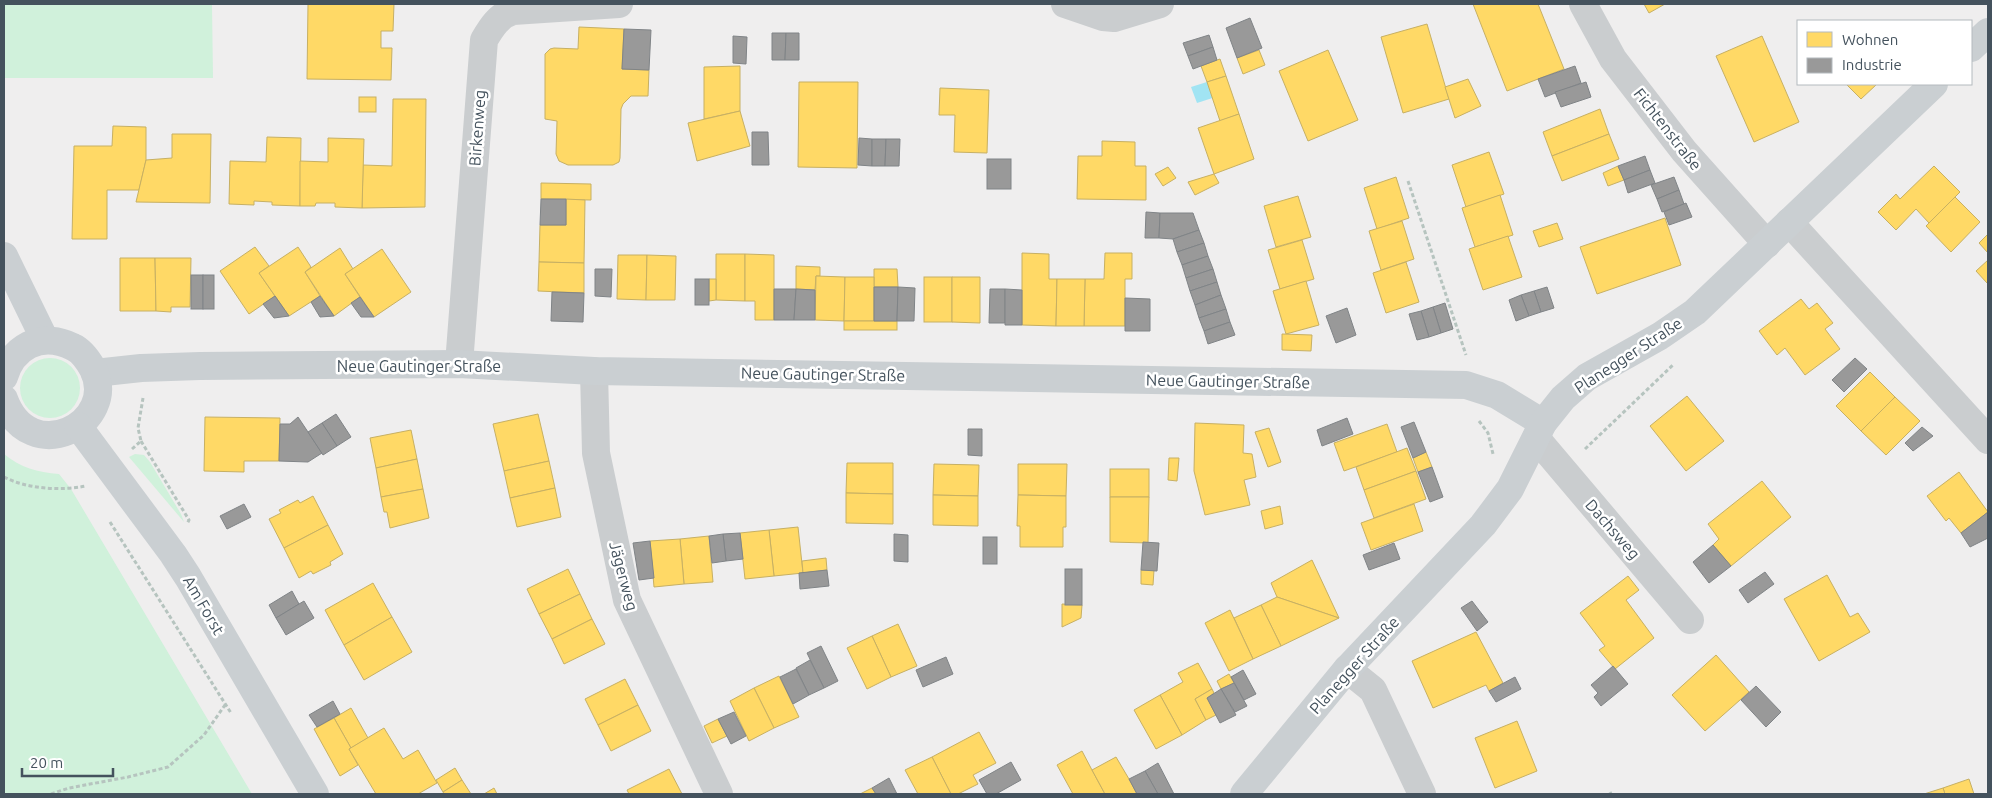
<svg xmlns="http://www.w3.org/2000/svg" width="1992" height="798" font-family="Ubuntu,sans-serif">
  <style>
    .green { fill: #d0f1db }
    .water { fill: #a1e4f3 }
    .homes { fill: #ffd966; stroke: #c7b063 }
    .industry { fill: #999; stroke: #808487 }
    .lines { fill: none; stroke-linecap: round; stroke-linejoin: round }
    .path { stroke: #b6c4bf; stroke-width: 3; stroke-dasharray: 4 2.5; stroke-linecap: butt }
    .street { stroke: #cacdcf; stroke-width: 28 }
    .secondary { stroke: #cacfd2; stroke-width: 28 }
    .labels { text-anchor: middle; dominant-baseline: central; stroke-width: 5; stroke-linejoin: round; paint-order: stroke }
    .street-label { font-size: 16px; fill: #44525d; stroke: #fff }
  </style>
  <rect width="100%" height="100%" fill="#efeeee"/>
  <g class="green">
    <path d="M 4,4 L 212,4 L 213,78 L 4,78 Z"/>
    <circle cx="50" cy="388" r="30"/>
    <path d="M 4,454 C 21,468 37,472 59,474 L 71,489 L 252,794 L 4,794 Z"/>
    <path d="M 135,454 L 144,455 L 150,462 L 181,514 L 184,522 L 129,457 Z"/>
  </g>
  <path class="water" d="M 1226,76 L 1231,92 L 1197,103 L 1191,87 Z"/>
  <g class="homes">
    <path d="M 308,4 L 394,4 L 393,31 L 381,31 L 381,48 L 392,48 L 391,80 L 307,79 Z"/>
    <path d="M 1473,4 L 1538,4 L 1564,69 L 1507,91 Z"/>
    <path d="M 1644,4 L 1665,4 L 1649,13 Z"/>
    <path d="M 1427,24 L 1449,99 L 1403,113 L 1381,37 Z"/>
    <path d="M 579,27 L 624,29 L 622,69 L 649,70 L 648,96 L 631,96 L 623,104 L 621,109 L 620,158 L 619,162 L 613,165 L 568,165 L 559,161 L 556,154 L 557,121 L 545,119 L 545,54 L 550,49 L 554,48 L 578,49 Z"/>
    <path d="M 1762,36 L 1799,122 L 1754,142 L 1716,56 Z"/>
    <path d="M 1259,50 L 1265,65 L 1243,74 L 1237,58 Z"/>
    <path d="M 1328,50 L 1358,120 L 1308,141 L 1279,71 Z"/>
    <path d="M 1220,59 L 1226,76 L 1207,82 L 1201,66 Z"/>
    <path d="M 740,66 L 740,111 L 704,119 L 704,67 Z"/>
    <path d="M 1226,76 L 1239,114 L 1220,121 L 1207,82 Z"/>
    <path d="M 1468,79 L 1481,106 L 1455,118 L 1445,87 Z"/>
    <path d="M 799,82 L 858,82 L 857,168 L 798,167 Z"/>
    <path d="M 1846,84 L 1877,84 L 1861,99 Z"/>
    <path d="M 940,88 L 989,90 L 987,153 L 954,152 L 955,115 L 939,115 Z"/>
    <rect x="359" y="97" width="17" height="15"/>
    <path d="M 393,99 L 426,99 L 425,207 L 362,208 L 363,165 L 392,166 Z"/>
    <path d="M 1600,109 L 1609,134 L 1552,156 L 1543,132 Z"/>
    <path d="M 740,111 L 750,146 L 697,161 L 688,123 Z"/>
    <path d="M 1239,114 L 1254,159 L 1214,174 L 1198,128 Z"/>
    <path d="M 113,126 L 146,127 L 146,160 L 139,190 L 107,190 L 107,239 L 72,239 L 74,146 L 112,146 Z"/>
    <path d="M 172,134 L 211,134 L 210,203 L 136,202 L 146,160 L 172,158 Z"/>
    <path d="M 1609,134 L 1619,159 L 1562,181 L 1552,156 Z"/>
    <path d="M 267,137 L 301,138 L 300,206 L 272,205 L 272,202 L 254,201 L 254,205 L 229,204 L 230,161 L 266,162 Z"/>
    <path d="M 328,138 L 364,139 L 362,208 L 335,207 L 335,203 L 316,203 L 315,206 L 300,206 L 300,161 L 328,162 Z"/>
    <path d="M 1102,141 L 1135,142 L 1135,166 L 1146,166 L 1146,200 L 1077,199 L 1078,156 L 1102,156 Z"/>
    <path d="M 1489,152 L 1504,194 L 1466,207 L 1452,165 Z"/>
    <path d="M 1618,166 L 1624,180 L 1608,186 L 1603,173 Z"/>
    <path d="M 1934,166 L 1960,192 L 1929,223 L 1916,209 L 1896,230 L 1878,212 L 1896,194 L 1900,199 Z"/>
    <path d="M 1168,167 L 1176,178 L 1163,186 L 1155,174 Z"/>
    <path d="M 1214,174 L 1219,183 L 1195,195 L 1188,182 Z"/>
    <path d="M 1396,177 L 1409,218 L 1377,229 L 1364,188 Z"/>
    <path d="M 541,183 L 591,184 L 591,200 L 541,199 Z"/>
    <path d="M 1500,195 L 1513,235 L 1475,247 L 1462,208 Z"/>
    <path d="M 1298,196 L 1311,237 L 1276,247 L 1264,206 Z"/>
    <path d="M 1955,197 L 1980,222 L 1951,252 L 1926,226 Z"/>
    <path d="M 566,199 L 585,200 L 584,263 L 539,262 L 540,225 L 566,225 Z"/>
    <path d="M 1665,218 L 1681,265 L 1597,294 L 1580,247 Z"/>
    <path d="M 1402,221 L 1414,259 L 1381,270 L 1369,231 Z"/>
    <path d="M 1557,223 L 1563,239 L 1539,247 L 1533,231 Z"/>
    <path d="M 1988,234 L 1988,253 L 1979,243 Z"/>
    <path d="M 1508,236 L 1522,277 L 1483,290 L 1469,249 Z"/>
    <path d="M 1302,240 L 1314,279 L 1280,289 L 1268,250 Z"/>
    <path d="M 255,247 L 269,266 L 259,273 L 275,296 L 249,314 L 220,271 Z"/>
    <path d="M 298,247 L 311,267 L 305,272 L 320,296 L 289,316 L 259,273 Z"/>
    <path d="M 340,248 L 353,269 L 345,274 L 360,297 L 334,316 L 305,272 Z"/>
    <path d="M 382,249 L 411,292 L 374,317 L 345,274 Z"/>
    <path d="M 1022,253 L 1049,254 L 1049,279 L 1057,279 L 1056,326 L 1022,325 Z"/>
    <path d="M 1105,253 L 1132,253 L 1132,279 L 1125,279 L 1125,326 L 1084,326 L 1085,279 L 1104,279 Z"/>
    <path d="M 716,254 L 745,254 L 745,301 L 716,300 Z"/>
    <path d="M 745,254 L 774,255 L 774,320 L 755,320 L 755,301 L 745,301 Z"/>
    <path d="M 618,255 L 647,255 L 646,300 L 617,299 Z"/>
    <path d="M 647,255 L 676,256 L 675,300 L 646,300 Z"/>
    <path d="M 120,258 L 155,258 L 156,311 L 120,311 Z"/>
    <path d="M 155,258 L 191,258 L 190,307 L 171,307 L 171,312 L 156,311 Z"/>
    <path d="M 1988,260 L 1988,282 L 1987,283 L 1976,271 Z"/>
    <path d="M 539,262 L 584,263 L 584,293 L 538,291 Z"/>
    <path d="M 1406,262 L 1419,302 L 1386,313 L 1373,273 Z"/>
    <path d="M 796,266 L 820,267 L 820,276 L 816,276 L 815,290 L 796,289 Z"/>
    <path d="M 874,269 L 897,269 L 898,287 L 874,287 Z"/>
    <path d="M 816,276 L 845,277 L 844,321 L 815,320 Z"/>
    <path d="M 845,277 L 874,277 L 874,321 L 844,321 Z"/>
    <rect x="924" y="277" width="28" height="45"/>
    <path d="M 952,277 L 980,277 L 980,323 L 952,322 Z"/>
    <path d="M 709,279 L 716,279 L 716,300 L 709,301 Z"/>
    <path d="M 1057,279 L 1085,279 L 1084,326 L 1056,326 Z"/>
    <path d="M 1306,281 L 1319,325 L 1286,334 L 1273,291 Z"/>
    <path d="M 1801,299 L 1809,309 L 1817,303 L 1833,323 L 1825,329 L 1840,349 L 1805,375 L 1785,348 L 1777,355 L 1759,331 Z"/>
    <rect x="844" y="321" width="53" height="9"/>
    <path d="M 1282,334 L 1312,335 L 1311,351 L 1282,350 Z"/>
    <path d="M 1870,372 L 1895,397 L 1861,431 L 1836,406 Z"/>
    <path d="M 1687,396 L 1724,441 L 1686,471 L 1650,426 Z"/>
    <path d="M 1895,397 L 1920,421 L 1886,455 L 1861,431 Z"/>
    <path d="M 538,414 L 549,461 L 504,471 L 493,424 Z"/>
    <path d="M 205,417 L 280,418 L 279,461 L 244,461 L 244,472 L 204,471 Z"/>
    <path d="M 1195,423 L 1244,425 L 1243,453 L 1252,454 L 1256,477 L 1244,480 L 1250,505 L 1205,515 L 1194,471 Z"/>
    <path d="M 1387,424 L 1397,452 L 1344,471 L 1334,443 Z"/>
    <path d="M 1269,428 L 1281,462 L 1268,467 L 1255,432 Z"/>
    <path d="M 411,430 L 417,459 L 376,468 L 370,438 Z"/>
    <path d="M 1407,448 L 1416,471 L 1364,490 L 1356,467 Z"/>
    <path d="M 1426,452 L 1432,467 L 1418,472 L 1413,458 Z"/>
    <path d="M 1169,458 L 1179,458 L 1177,481 L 1168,480 Z"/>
    <path d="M 417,459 L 423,489 L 381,497 L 376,468 Z"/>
    <path d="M 549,461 L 555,488 L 510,498 L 504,471 Z"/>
    <path d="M 847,463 L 893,463 L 893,494 L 846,493 Z"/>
    <path d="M 934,464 L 979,465 L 978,496 L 933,495 Z"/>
    <path d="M 1018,464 L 1067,464 L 1066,496 L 1018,495 Z"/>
    <rect x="1110" y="469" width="39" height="28"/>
    <path d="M 1416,471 L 1426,499 L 1374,518 L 1364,490 Z"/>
    <path d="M 1959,472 L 1988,512 L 1961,533 L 1949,518 L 1946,521 L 1927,496 Z"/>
    <path d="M 1762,481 L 1791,517 L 1731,566 L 1713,545 L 1719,539 L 1708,524 Z"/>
    <path d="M 555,488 L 561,517 L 517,527 L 510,498 Z"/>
    <path d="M 423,489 L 429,518 L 390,528 L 387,512 L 384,512 L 381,497 Z"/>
    <path d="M 846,493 L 893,494 L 893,524 L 846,523 Z"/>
    <path d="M 933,495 L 978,496 L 978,526 L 933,525 Z"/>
    <path d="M 1018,495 L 1066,496 L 1066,527 L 1063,527 L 1063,547 L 1020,547 L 1020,526 L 1017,526 Z"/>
    <path d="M 313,496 L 328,525 L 284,548 L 269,519 L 281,513 L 279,510 L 298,500 L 300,503 Z"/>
    <path d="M 1110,497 L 1149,497 L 1148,543 L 1110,542 Z"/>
    <path d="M 1414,504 L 1423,531 L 1371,550 L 1361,523 Z"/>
    <path d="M 1280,506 L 1283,524 L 1265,529 L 1261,511 Z"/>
    <path d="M 328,525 L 343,554 L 330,562 L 331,565 L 313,574 L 311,571 L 299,578 L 284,548 Z"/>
    <path d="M 798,527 L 803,573 L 774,576 L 769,530 Z"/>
    <path d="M 769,530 L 774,576 L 745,579 L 740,533 Z"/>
    <path d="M 709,536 L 713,582 L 684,584 L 680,539 Z"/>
    <path d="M 680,539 L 684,584 L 654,587 L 650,541 Z"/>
    <path d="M 826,558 L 827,570 L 803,573 L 802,561 Z"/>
    <path d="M 1312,560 L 1339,618 L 1277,597 L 1271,583 Z"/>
    <path d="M 568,569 L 580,594 L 539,614 L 527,589 Z"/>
    <path d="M 1141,570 L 1154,570 L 1153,585 L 1141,584 Z"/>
    <path d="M 1827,575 L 1850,617 L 1858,613 L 1870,632 L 1819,661 L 1784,599 Z"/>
    <path d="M 1628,576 L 1639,590 L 1626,600 L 1654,638 L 1615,669 L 1599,650 L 1605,646 L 1580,613 Z"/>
    <path d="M 373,583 L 392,617 L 344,645 L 325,610 Z"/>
    <path d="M 580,594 L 592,619 L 552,639 L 539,614 Z"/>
    <path d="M 1277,597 L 1339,618 L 1281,646 L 1261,605 Z"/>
    <path d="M 1062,604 L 1082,605 L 1081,618 L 1062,627 Z"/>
    <path d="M 1261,605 L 1281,646 L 1253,659 L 1234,618 Z"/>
    <path d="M 1230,610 L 1253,659 L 1229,671 L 1205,623 Z"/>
    <path d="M 392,617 L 412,652 L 364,680 L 344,645 Z"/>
    <path d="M 592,619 L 605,644 L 564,664 L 552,639 Z"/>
    <path d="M 898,624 L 917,666 L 891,677 L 872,636 Z"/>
    <path d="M 1476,632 L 1503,683 L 1489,691 L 1486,685 L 1433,708 L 1412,661 Z"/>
    <path d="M 872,636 L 891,677 L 867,689 L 847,648 Z"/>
    <path d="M 1716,655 L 1749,692 L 1705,731 L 1672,695 Z"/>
    <path d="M 1198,663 L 1212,689 L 1195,699 L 1206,720 L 1182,735 L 1160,695 L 1183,682 L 1178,673 Z"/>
    <path d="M 1229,674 L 1234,683 L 1221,689 L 1217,681 Z"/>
    <path d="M 779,676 L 799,717 L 774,728 L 754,688 Z"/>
    <path d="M 625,679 L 638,705 L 598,725 L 585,699 Z"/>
    <path d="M 754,688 L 774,728 L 749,741 L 730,701 Z"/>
    <path d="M 1212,689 L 1214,693 L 1207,698 L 1216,715 L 1206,720 L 1195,699 Z"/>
    <path d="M 1160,695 L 1182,735 L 1156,749 L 1134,710 Z"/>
    <path d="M 638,705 L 651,731 L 611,751 L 598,725 Z"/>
    <path d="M 351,708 L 368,738 L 351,748 L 334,718 Z"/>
    <path d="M 334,718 L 351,748 L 349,749 L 358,765 L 340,776 L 314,729 Z"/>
    <path d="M 718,719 L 727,736 L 712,743 L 704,726 Z"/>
    <path d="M 1517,721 L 1537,771 L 1495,788 L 1475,738 Z"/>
    <path d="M 384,728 L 403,759 L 418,750 L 437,783 L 418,794 L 376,794 L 349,749 Z"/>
    <path d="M 979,732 L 996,763 L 973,775 L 978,784 L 958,794 L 951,794 L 932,757 Z"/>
    <path d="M 1082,751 L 1092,770 L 1105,794 L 1073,794 L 1057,765 Z"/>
    <path d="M 932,757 L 951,794 L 918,794 L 905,770 Z"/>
    <path d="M 1116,757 L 1129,779 L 1137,794 L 1105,794 L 1092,770 Z"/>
    <path d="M 455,768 L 462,780 L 443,792 L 436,780 Z"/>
    <path d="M 669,769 L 682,794 L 629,794 L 627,790 Z"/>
    <path d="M 1969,779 L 1974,794 L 1945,794 L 1943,788 Z"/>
    <path d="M 462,780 L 471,794 L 444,794 L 443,792 Z"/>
    <path d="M 494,788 L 497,794 L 484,794 Z"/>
    <path d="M 872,788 L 876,794 L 860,794 Z"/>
    <path d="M 1943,788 L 1945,794 L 1924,794 Z"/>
  </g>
  <g class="industry">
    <path d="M 1250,18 L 1262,48 L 1237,58 L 1226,28 Z"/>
    <path d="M 624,29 L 651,30 L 649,70 L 622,69 Z"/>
    <path d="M 772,33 L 786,33 L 785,60 L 772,60 Z"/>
    <path d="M 786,33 L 799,33 L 799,60 L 785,60 Z"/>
    <path d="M 1209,35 L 1213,47 L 1188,56 L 1183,43 Z"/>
    <path d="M 733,36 L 747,37 L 746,64 L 733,63 Z"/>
    <path d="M 1213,47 L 1217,60 L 1193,69 L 1188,56 Z"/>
    <path d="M 1575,66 L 1581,83 L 1545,97 L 1538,79 Z"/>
    <path d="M 1586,82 L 1591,97 L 1561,107 L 1555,92 Z"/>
    <path d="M 752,132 L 768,132 L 769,165 L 752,165 Z"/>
    <path d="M 859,138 L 872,139 L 872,166 L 858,165 Z"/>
    <path d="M 872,139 L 886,139 L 885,166 L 872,166 Z"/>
    <path d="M 886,139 L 900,139 L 899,166 L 885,166 Z"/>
    <path d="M 1645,156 L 1650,170 L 1624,180 L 1618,166 Z"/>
    <rect x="987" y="159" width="24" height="30"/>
    <path d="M 1650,170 L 1655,183 L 1628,193 L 1624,180 Z"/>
    <path d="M 1674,177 L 1679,190 L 1657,199 L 1651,185 Z"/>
    <path d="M 1679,190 L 1684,204 L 1662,212 L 1657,199 Z"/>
    <path d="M 541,199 L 566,199 L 566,225 L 540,225 Z"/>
    <path d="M 1686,203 L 1692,217 L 1669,225 L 1664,212 Z"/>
    <path d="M 1146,212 L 1160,213 L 1159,238 L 1145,238 Z"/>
    <path d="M 1160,213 L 1193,213 L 1199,230 L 1173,239 L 1159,238 Z"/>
    <path d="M 1199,230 L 1204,243 L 1177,252 L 1173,239 Z"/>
    <path d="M 1204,243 L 1208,256 L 1182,265 L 1177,252 Z"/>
    <path d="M 1208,256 L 1213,269 L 1186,278 L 1182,265 Z"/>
    <path d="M 595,269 L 612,269 L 611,297 L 595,296 Z"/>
    <path d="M 1213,269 L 1217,282 L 1190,291 L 1186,278 Z"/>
    <rect x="191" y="275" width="12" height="34"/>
    <rect x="203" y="275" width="11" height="34"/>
    <rect x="695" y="279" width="14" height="26"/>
    <path d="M 1217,282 L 1221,295 L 1195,305 L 1190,291 Z"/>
    <path d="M 874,287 L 898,287 L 897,321 L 874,321 Z"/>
    <path d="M 898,287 L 915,288 L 914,321 L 897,321 Z"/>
    <path d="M 1547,287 L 1554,308 L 1541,312 L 1534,291 Z"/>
    <path d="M 774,289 L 796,289 L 794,320 L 774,320 Z"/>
    <path d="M 796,289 L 815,290 L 815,320 L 794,320 Z"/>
    <path d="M 990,289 L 1005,289 L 1005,323 L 989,323 Z"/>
    <path d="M 1005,289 L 1022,290 L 1022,325 L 1005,325 Z"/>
    <path d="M 1534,291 L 1541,312 L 1529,316 L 1521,295 Z"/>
    <path d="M 552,292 L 584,293 L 583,322 L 551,321 Z"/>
    <path d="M 1221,295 L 1226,309 L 1199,318 L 1195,305 Z"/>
    <path d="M 1521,295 L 1529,316 L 1516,321 L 1509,300 Z"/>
    <path d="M 275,296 L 289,316 L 274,318 L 263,304 Z"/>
    <path d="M 320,296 L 334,316 L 320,317 L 311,302 Z"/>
    <path d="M 360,297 L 374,317 L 361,317 L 351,303 Z"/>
    <path d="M 1125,298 L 1150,299 L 1150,331 L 1125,331 Z"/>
    <path d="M 1445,303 L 1453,329 L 1441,333 L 1433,307 Z"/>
    <path d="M 1433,307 L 1441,333 L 1429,337 L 1421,311 Z"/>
    <path d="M 1347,308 L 1356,335 L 1336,343 L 1326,316 Z"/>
    <path d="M 1226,309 L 1230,322 L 1204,331 L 1199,318 Z"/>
    <path d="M 1421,311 L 1429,337 L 1417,340 L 1409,314 Z"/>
    <path d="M 1230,322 L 1235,335 L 1208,344 L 1204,331 Z"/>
    <path d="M 1855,358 L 1867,369 L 1844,392 L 1832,380 Z"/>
    <path d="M 336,414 L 351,437 L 337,446 L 322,423 Z"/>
    <path d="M 298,417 L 322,453 L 308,462 L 279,461 L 280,424 L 290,424 Z"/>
    <path d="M 1347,418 L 1353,434 L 1322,446 L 1317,430 Z"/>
    <path d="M 1414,422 L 1426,452 L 1413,458 L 1401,427 Z"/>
    <path d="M 322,423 L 337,446 L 323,455 L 308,432 Z"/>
    <path d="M 1922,427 L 1933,436 L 1913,451 L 1905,443 Z"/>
    <path d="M 968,429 L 982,429 L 982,456 L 968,455 Z"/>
    <path d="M 1432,467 L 1443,497 L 1430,502 L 1418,472 Z"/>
    <path d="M 244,504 L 251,517 L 227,529 L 220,516 Z"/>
    <path d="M 1988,512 L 1988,538 L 1970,547 L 1961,533 Z"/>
    <path d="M 740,533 L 743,559 L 726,561 L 723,534 Z"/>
    <path d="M 723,534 L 726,561 L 712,563 L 709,536 Z"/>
    <path d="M 894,534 L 908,535 L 908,562 L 894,561 Z"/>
    <rect x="983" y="537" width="14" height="27"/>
    <path d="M 650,541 L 654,578 L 639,580 L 633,543 Z"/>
    <path d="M 1143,542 L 1159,543 L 1157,571 L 1141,570 Z"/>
    <path d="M 1394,543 L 1400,559 L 1369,570 L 1363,555 Z"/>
    <path d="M 1713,545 L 1731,566 L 1709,583 L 1693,562 Z"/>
    <rect x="1065" y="569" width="17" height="36"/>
    <path d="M 827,570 L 829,586 L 800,589 L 799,573 Z"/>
    <path d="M 1765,572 L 1774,584 L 1748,603 L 1739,590 Z"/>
    <path d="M 292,591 L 299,604 L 276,618 L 269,605 Z"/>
    <path d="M 304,601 L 314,618 L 286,635 L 276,618 Z"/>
    <path d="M 1472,601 L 1488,622 L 1477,631 L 1461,608 Z"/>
    <path d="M 821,646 L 838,681 L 824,688 L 807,653 Z"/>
    <path d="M 946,657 L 953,674 L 923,687 L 916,670 Z"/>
    <path d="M 810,660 L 824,688 L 809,695 L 796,668 Z"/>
    <path d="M 1613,666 L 1628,684 L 1601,706 L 1594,697 L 1598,693 L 1591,685 Z"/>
    <path d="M 796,669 L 809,695 L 793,704 L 780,677 Z"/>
    <path d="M 1243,670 L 1256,694 L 1244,700 L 1231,677 Z"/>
    <path d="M 1515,677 L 1521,689 L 1496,702 L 1489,691 Z"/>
    <path d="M 1234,683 L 1247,706 L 1235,712 L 1221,689 Z"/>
    <path d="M 1756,686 L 1781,712 L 1766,727 L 1741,700 Z"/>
    <path d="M 1221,689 L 1236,715 L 1220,723 L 1207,698 Z"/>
    <path d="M 333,701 L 340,714 L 317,727 L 309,715 Z"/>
    <path d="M 734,712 L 746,736 L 731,744 L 718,719 Z"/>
    <path d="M 1011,762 L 1021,780 L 996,794 L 987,794 L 979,780 Z"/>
    <path d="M 1158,763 L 1174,794 L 1158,794 L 1145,771 Z"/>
    <path d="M 1145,771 L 1158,794 L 1137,794 L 1129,779 Z"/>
    <path d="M 889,778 L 897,794 L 876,794 L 872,788 Z"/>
  </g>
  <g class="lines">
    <g class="path">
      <path d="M 1408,181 L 1466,355"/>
      <path d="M 1479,421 L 1488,433 L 1493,454"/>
      <path d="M 141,441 L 189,520 L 187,524"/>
      <path d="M 132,449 L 141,441 L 138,428 L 143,398"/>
      <path d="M 1585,449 L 1674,364"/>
      <path d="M 4,477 C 27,489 61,491 86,486"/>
      <path d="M 110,522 L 231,713"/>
      <path d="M 1610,792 L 1611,794"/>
      <path d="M 51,794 L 69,788 L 128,777 L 168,767 L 204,735 L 225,705"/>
    </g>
    <g class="street">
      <path d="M 1065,4 L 1103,17 L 1114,18 L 1160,4"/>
      <path d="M 1583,4 L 1613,59 L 1684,151 L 1767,244"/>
      <path d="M 1789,222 L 1988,440"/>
      <path d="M 459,364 L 484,40 C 491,28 499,15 513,11 L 619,4"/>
      <path d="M 594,371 L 596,453 L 627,600 L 719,794"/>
      <path d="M 1536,438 L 1690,620"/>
      <path d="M 1347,669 L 1373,690 L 1422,794"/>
    </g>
    <g class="secondary">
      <path d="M 1971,48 L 1988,32"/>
      <path d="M 4,256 L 45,340"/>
      <path d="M 95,373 L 141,368 L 200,366 L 459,364 L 594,371 L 1466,385 L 1497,395 L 1543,423"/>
      <path d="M 4,377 C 8,363 15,352 29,345 C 43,338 59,340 73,347 C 82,351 88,360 93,369 C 120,423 30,470 4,399"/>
      <path d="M 78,426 L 173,554 L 188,577 L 315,794"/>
      <path d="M 1244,794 L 1347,669 L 1483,525 L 1510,489 L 1543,423 L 1563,398 L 1587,377 L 1660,336 L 1695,312 L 1934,84"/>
    </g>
  </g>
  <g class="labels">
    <g class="street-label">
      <text transform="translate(477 128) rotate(-86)">Birkenweg</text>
      <text transform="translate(1668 129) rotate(52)">Fichtenstraße</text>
      <text transform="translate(1628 355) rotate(-33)">Planegger Straße</text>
      <text x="419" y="366">Neue Gautinger Straße</text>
      <text transform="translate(823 374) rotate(1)">Neue Gautinger Straße</text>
      <text transform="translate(1228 381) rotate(1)">Neue Gautinger Straße</text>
      <text transform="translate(1613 529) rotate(49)">Dachsweg</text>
      <text transform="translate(624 576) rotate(75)">Jägerweg</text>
      <text transform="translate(204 605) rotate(60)">Am Forst</text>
      <text transform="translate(1354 665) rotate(-48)">Planegger Straße</text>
    </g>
  </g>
  <rect width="1992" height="798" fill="none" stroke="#44525d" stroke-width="10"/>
  <rect x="1797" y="20" width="175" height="65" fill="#ffffff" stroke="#b4babe"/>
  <rect x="1807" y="32" width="25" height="15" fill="#ffd966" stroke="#b4babe"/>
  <text x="1842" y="45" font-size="15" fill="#44525d">Wohnen</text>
  <rect x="1807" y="58" width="25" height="15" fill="#999999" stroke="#b4babe"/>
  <text x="1842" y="70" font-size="15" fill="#44525d">Industrie</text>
  <path d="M22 768v8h91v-8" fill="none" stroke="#44525d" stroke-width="2.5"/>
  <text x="30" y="768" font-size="15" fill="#44525d" stroke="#ffffff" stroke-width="4" paint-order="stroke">20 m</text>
</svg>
